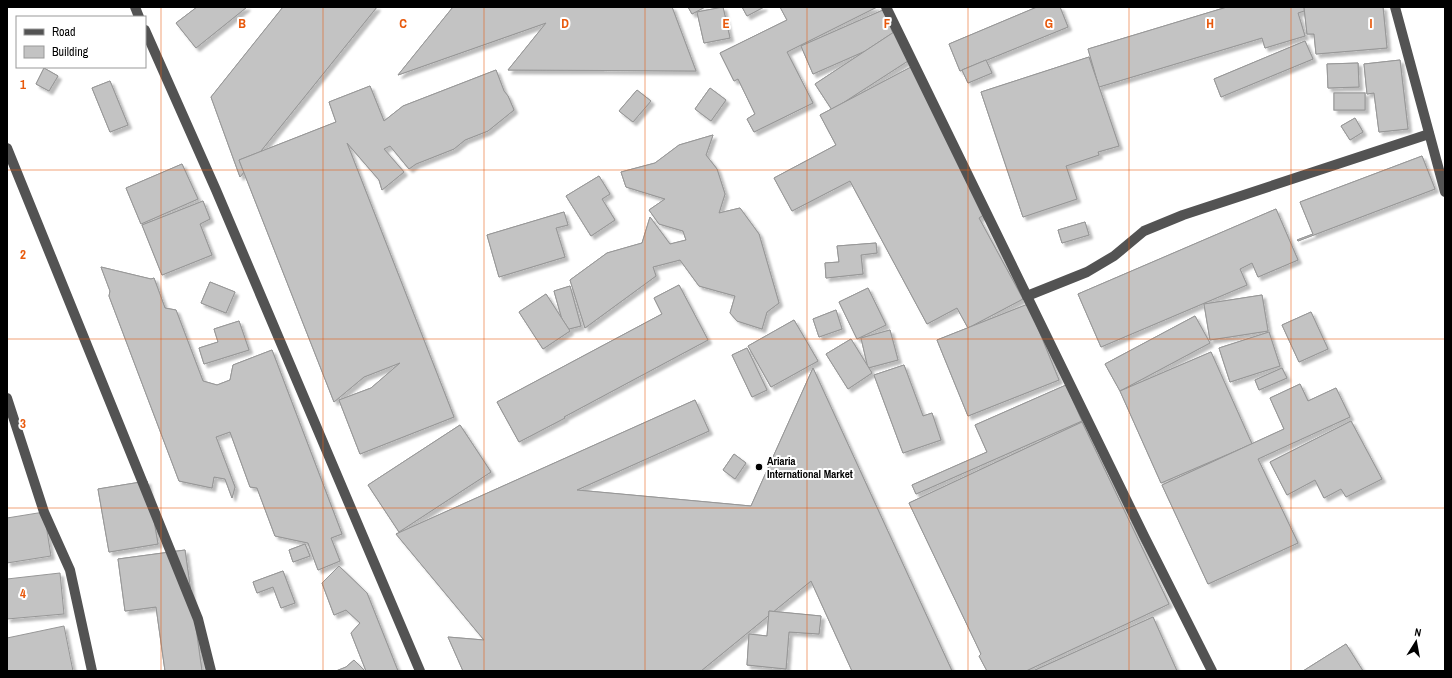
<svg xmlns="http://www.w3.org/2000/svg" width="1452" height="678" font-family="'Archivo Narrow',sans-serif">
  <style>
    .building { fill: #c3c3c3; stroke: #979797; filter: url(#shadow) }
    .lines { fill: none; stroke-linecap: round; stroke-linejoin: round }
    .minor { stroke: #535353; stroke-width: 10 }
    .grid { fill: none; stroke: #e8590c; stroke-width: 1; stroke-opacity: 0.55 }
    .poi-dot { fill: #000; stroke: #fff; stroke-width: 1.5 }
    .labels { text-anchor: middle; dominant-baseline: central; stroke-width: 4; stroke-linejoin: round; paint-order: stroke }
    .poi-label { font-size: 11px; font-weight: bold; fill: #000; stroke: #fff; text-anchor: start }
    .grid-label { font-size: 13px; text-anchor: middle; font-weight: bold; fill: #e8590c; stroke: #fff; stroke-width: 4; stroke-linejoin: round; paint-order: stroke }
  </style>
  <defs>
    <filter id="shadow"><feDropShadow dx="3.5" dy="3.5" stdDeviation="1" flood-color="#0004"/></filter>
  </defs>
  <rect width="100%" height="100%" fill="#fff"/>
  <g class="building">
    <path d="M 197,7 L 247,7 L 196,48 L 176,23 Z"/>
    <path d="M 197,7 L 247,7 L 196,48 L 176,23 Z"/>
    <path d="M 283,7 L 377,7 L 240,177 L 211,97 Z"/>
    <path d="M 283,7 L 377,7 L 240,177 L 211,97 Z"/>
    <path d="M 453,7 L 672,7 L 696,71 L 508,70 L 546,23 L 398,75 Z"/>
    <path d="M 453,7 L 672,7 L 696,71 L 508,70 L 546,23 L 398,75 Z"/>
    <path d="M 688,7 L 705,7 L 692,14 Z"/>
    <path d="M 688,7 L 705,7 L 692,14 Z"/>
    <path d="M 723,7 L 730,38 L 704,43 L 697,12 Z"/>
    <path d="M 723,7 L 730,38 L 704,43 L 697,12 Z"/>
    <path d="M 742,7 L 764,7 L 747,16 Z"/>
    <path d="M 742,7 L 764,7 L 747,16 Z"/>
    <path d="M 780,7 L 877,7 L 787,52 L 813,103 L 754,132 L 747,119 L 755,114 L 738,79 L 734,81 L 720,53 L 787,20 Z"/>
    <path d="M 780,7 L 877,7 L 787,52 L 813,103 L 754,132 L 747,119 L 755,114 L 738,79 L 734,81 L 720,53 L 787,20 Z"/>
    <path d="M 1037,7 L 1060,7 L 1068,27 L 960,71 L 949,44 Z"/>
    <path d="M 1037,7 L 1060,7 L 1068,27 L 960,71 L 949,44 Z"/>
    <path d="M 1227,7 L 1306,7 L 1307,10 L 1298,13 L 1305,36 L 1265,48 L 1262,38 L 1099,87 L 1088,49 Z"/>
    <path d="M 1227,7 L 1306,7 L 1307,10 L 1298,13 L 1305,36 L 1265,48 L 1262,38 L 1099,87 L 1088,49 Z"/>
    <path d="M 1304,7 L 1383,7 L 1387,48 L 1316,54 L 1314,34 L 1307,34 Z"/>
    <path d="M 1304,7 L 1383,7 L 1387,48 L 1316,54 L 1314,34 L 1307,34 Z"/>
    <path d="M 883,10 L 895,38 L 813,74 L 801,46 Z"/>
    <path d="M 883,10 L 895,38 L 813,74 L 801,46 Z"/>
    <path d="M 894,32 L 911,59 L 832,110 L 815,84 Z"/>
    <path d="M 894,32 L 911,59 L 832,110 L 815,84 Z"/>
    <path d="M 1305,41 L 1313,59 L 1221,97 L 1214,79 Z"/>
    <path d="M 1305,41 L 1313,59 L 1221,97 L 1214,79 Z"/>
    <path d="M 1089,57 L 1119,146 L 1098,152 L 1099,155 L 1066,166 L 1077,199 L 1023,217 L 981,92 Z"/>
    <path d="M 1089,57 L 1119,146 L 1098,152 L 1099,155 L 1066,166 L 1077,199 L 1023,217 L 981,92 Z"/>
    <path d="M 986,60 L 992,73 L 968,83 L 962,70 Z"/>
    <path d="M 986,60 L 992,73 L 968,83 L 962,70 Z"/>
    <path d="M 1400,60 L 1408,129 L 1379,132 L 1374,93 L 1367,94 L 1364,64 Z"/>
    <path d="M 1400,60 L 1408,129 L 1379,132 L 1374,93 L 1367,94 L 1364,64 Z"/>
    <path d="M 1358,63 L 1359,87 L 1328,88 L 1327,64 Z"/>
    <path d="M 1358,63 L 1359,87 L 1328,88 L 1327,64 Z"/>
    <path d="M 911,67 L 985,214 L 979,218 L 1023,299 L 968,328 L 957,308 L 927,324 L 850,181 L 792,211 L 774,178 L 836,145 L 820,115 Z"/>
    <path d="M 911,67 L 985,214 L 979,218 L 1023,299 L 968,328 L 957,308 L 927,324 L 850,181 L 792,211 L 774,178 L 836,145 L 820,115 Z"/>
    <path d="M 44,68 L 58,76 L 49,91 L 36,84 Z"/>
    <path d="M 44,68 L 58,76 L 49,91 L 36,84 Z"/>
    <path d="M 496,70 L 504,91 L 508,96 L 514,110 L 488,131 L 465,140 L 454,149 L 416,164 L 409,169 L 390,146 L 384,149 L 404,172 L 382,190 L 379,180 L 347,143 L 454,417 L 360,454 L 339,400 L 371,388 L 400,363 L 364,377 L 334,402 L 239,160 L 336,122 L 329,102 L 370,86 L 384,121 L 403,106 Z"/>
    <path d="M 496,70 L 504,91 L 508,96 L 514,110 L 488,131 L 465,140 L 454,149 L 416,164 L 409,169 L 390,146 L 384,149 L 404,172 L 382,190 L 379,180 L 347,143 L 454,417 L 360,454 L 339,400 L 371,388 L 400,363 L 364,377 L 334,402 L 239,160 L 336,122 L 329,102 L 370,86 L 384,121 L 403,106 Z"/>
    <path d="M 110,81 L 128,125 L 110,132 L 92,88 Z"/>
    <path d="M 110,81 L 128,125 L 110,132 L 92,88 Z"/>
    <path d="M 710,88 L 726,100 L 711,121 L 695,109 Z"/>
    <path d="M 710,88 L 726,100 L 711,121 L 695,109 Z"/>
    <path d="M 637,90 L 651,101 L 633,122 L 619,111 Z"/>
    <path d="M 637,90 L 651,101 L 633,122 L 619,111 Z"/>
    <rect x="1334" y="93" width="31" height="17"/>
    <rect x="1334" y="93" width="31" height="17"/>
    <path d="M 1355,118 L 1363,132 L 1350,140 L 1341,126 Z"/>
    <path d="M 1355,118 L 1363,132 L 1350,140 L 1341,126 Z"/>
    <path d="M 713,135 L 706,155 L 717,169 L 725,194 L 719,213 L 740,208 L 759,234 L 779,303 L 767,312 L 762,329 L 737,321 L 730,313 L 735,296 L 699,286 L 680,260 L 653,267 L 656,276 L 585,328 L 570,280 L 607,253 L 642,243 L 650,217 L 670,244 L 686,240 L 683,231 L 659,224 L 649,210 L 665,199 L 626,187 L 621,172 L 655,163 L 679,145 Z"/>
    <path d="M 713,135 L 706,155 L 717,169 L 725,194 L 719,213 L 740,208 L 759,234 L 779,303 L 767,312 L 762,329 L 737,321 L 730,313 L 735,296 L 699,286 L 680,260 L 653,267 L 656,276 L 585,328 L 570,280 L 607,253 L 642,243 L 650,217 L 670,244 L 686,240 L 683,231 L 659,224 L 649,210 L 665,199 L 626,187 L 621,172 L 655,163 L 679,145 Z"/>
    <path d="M 1422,156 L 1435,189 L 1298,241 L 1297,240 L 1313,234 L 1300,202 Z"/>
    <path d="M 1422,156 L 1435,189 L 1298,241 L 1297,240 L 1313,234 L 1300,202 Z"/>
    <path d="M 182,164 L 198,199 L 141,224 L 126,188 Z"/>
    <path d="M 182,164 L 198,199 L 141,224 L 126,188 Z"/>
    <path d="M 599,176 L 610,194 L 602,199 L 615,220 L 591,236 L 566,196 Z"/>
    <path d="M 599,176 L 610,194 L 602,199 L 615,220 L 591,236 L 566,196 Z"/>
    <path d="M 203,201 L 210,219 L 200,224 L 212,255 L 162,275 L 142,225 Z"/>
    <path d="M 203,201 L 210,219 L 200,224 L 212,255 L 162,275 L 142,225 Z"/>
    <path d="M 1276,209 L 1298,260 L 1258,277 L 1252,263 L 1240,269 L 1247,285 L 1101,347 L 1078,294 Z"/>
    <path d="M 1276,209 L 1298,260 L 1258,277 L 1252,263 L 1240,269 L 1247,285 L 1101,347 L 1078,294 Z"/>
    <path d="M 564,212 L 568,225 L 556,228 L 565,257 L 499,277 L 487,235 Z"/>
    <path d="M 564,212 L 568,225 L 556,228 L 565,257 L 499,277 L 487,235 Z"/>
    <path d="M 1085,222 L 1089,235 L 1062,243 L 1058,230 Z"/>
    <path d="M 1085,222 L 1089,235 L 1062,243 L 1058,230 Z"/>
    <path d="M 876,243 L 877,253 L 861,255 L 863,274 L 826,278 L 825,263 L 839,262 L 837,246 Z"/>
    <path d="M 876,243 L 877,253 L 861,255 L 863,274 L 826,278 L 825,263 L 839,262 L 837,246 Z"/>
    <path d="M 101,267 L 151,279 L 154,278 L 165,308 L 176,310 L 203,381 L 217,385 L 230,380 L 233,365 L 272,350 L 342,534 L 331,538 L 340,561 L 318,570 L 308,543 L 275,536 L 257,488 L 250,487 L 230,432 L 216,437 L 235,487 L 232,498 L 225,479 L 214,477 L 212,488 L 179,481 L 109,296 L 110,291 Z"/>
    <path d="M 101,267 L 151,279 L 154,278 L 165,308 L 176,310 L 203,381 L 217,385 L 230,380 L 233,365 L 272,350 L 342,534 L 331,538 L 340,561 L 318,570 L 308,543 L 275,536 L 257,488 L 250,487 L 230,432 L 216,437 L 235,487 L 232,498 L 225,479 L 214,477 L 212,488 L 179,481 L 109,296 L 110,291 Z"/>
    <path d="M 210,282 L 235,292 L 226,313 L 201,303 Z"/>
    <path d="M 210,282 L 235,292 L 226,313 L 201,303 Z"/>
    <path d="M 679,285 L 708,340 L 564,417 L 565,418 L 519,442 L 497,402 L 662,314 L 654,298 Z"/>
    <path d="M 679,285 L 708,340 L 564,417 L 565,418 L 519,442 L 497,402 L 662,314 L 654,298 Z"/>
    <path d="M 570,286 L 581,326 L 565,330 L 554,291 Z"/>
    <path d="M 570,286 L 581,326 L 565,330 L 554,291 Z"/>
    <path d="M 868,288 L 886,325 L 857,339 L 839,302 Z"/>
    <path d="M 868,288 L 886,325 L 857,339 L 839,302 Z"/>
    <path d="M 546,294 L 570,331 L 543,349 L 519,312 Z"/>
    <path d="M 546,294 L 570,331 L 543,349 L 519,312 Z"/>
    <path d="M 1262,295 L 1268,331 L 1210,340 L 1204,304 Z"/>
    <path d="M 1262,295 L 1268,331 L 1210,340 L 1204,304 Z"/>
    <path d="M 1028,304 L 1059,380 L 968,416 L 937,340 Z"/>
    <path d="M 1028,304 L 1059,380 L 968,416 L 937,340 Z"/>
    <path d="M 836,310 L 842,329 L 819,337 L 813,319 Z"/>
    <path d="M 836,310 L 842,329 L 819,337 L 813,319 Z"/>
    <path d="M 1311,312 L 1328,349 L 1299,362 L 1282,325 Z"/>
    <path d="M 1311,312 L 1328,349 L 1299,362 L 1282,325 Z"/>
    <path d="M 1195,316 L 1210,343 L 1120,391 L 1105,364 Z"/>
    <path d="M 1195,316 L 1210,343 L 1120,391 L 1105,364 Z"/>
    <path d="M 794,320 L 818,361 L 771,387 L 748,346 Z"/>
    <path d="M 794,320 L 818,361 L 771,387 L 748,346 Z"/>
    <path d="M 239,321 L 249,350 L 204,364 L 199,348 L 218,342 L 214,329 Z"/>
    <path d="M 239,321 L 249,350 L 204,364 L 199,348 L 218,342 L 214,329 Z"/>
    <path d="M 890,330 L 898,360 L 868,368 L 861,338 Z"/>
    <path d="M 890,330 L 898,360 L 868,368 L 861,338 Z"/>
    <path d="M 1269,332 L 1280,366 L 1230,382 L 1219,348 Z"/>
    <path d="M 1269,332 L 1280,366 L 1230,382 L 1219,348 Z"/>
    <path d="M 851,339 L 872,373 L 848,389 L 826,354 Z"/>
    <path d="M 851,339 L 872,373 L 848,389 L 826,354 Z"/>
    <path d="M 747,348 L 767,390 L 752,397 L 732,355 Z"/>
    <path d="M 747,348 L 767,390 L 752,397 L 732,355 Z"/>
    <path d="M 1211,352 L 1252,444 L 1161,483 L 1120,391 Z"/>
    <path d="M 1211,352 L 1252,444 L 1161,483 L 1120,391 Z"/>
    <path d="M 904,365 L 923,416 L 932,413 L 941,440 L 903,453 L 874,375 Z"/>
    <path d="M 904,365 L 923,416 L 932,413 L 941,440 L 903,453 L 874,375 Z"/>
    <path d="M 813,368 L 952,671 L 852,671 L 811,581 L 701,671 L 463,671 L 448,637 L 484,640 L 396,534 L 695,400 L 709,431 L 577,490 L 751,506 Z"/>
    <path d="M 813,368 L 952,671 L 852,671 L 811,581 L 701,671 L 463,671 L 448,637 L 484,640 L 396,534 L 695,400 L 709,431 L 577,490 L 751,506 Z"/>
    <path d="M 1282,368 L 1287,378 L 1259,390 L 1255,380 Z"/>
    <path d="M 1282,368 L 1287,378 L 1259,390 L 1255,380 Z"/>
    <path d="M 1300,384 L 1308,401 L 1336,388 L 1350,417 L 1258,459 L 1298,543 L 1208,584 L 1162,485 L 1284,429 L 1270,398 Z"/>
    <path d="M 1300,384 L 1308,401 L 1336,388 L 1350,417 L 1258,459 L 1298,543 L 1208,584 L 1162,485 L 1284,429 L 1270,398 Z"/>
    <path d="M 1066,385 L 1082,421 L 916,494 L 912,485 L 987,452 L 975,425 Z"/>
    <path d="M 1066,385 L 1082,421 L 916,494 L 912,485 L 987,452 L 975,425 Z"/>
    <path d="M 1351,421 L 1382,479 L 1346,497 L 1341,489 L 1324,498 L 1315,480 L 1287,495 L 1270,462 Z"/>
    <path d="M 1351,421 L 1382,479 L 1346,497 L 1341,489 L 1324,498 L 1315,480 L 1287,495 L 1270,462 Z"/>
    <path d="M 1082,422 L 1169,604 L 1026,671 L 987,671 L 979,656 L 981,654 L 909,503 Z"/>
    <path d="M 1082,422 L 1169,604 L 1026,671 L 987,671 L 979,656 L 981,654 L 909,503 Z"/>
    <path d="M 460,425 L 491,472 L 399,532 L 368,485 Z"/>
    <path d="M 460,425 L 491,472 L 399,532 L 368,485 Z"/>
    <path d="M 734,454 L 746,463 L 735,479 L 723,470 Z"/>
    <path d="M 734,454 L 746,463 L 735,479 L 723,470 Z"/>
    <path d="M 147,481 L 158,544 L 109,552 L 98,489 Z"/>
    <path d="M 147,481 L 158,544 L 109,552 L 98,489 Z"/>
    <path d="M 44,512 L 51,556 L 7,563 L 7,518 Z"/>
    <path d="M 305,544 L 310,556 L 293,562 L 289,550 Z"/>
    <path d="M 305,544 L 310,556 L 293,562 L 289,550 Z"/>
    <path d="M 185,550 L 202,671 L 165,671 L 156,607 L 125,611 L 118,559 Z"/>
    <path d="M 185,550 L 202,671 L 165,671 L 156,607 L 125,611 L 118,559 Z"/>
    <path d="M 339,566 L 367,593 L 398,671 L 366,671 L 351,633 L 360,623 L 346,610 L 334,615 L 322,583 Z"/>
    <path d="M 339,566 L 367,593 L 398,671 L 366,671 L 351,633 L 360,623 L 346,610 L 334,615 L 322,583 Z"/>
    <path d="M 283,571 L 295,603 L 281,608 L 273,587 L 257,593 L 253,582 Z"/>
    <path d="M 283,571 L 295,603 L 281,608 L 273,587 L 257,593 L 253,582 Z"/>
    <path d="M 60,573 L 64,614 L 7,619 L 7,579 Z"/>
    <path d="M 769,611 L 821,616 L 819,634 L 789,632 L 786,669 L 747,665 L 749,634 L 767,636 Z"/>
    <path d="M 769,611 L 821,616 L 819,634 L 789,632 L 786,669 L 747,665 L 749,634 L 767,636 Z"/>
    <path d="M 1153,617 L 1177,671 L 1033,671 Z"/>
    <path d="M 1153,617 L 1177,671 L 1033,671 Z"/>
    <path d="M 64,626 L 73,671 L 7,671 L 7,638 Z"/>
    <path d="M 1346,644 L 1363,671 L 1303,671 Z"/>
    <path d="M 1346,644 L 1363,671 L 1303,671 Z"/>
    <path d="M 354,660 L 365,671 L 336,671 L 346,667 Z"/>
    <path d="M 354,660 L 365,671 L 336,671 L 346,667 Z"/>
  </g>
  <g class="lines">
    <g class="minor">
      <path d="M 135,7 L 139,17"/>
      <path d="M 886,7 L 1144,536 L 1212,671"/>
      <path d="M 1395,7 L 1445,192"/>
      <path d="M 145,30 L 216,190 L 420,671"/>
      <path d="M 7,148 L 198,619 L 211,671"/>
      <path d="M 1027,296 L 1087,272 L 1114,256 L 1144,231 L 1183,215 L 1429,134"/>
      <path d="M 7,398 L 44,512 L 70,570 L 92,671"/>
    </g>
  </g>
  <path class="grid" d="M 161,7 L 161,671M 323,7 L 323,671M 484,7 L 484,671M 645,7 L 645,671M 807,7 L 807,671M 968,7 L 968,671M 1129,7 L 1129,671M 1291,7 L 1291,671M 7,170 L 1445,170M 7,339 L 1445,339M 7,508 L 1445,508"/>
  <circle class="poi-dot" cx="759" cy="467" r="4"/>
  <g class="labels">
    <g class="poi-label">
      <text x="767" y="461">Ariaria<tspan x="767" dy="13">International Market</tspan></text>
    </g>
  </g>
  <g class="grid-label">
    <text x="242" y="28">B</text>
    <text x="403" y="28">C</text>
    <text x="565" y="28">D</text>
    <text x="726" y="28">E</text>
    <text x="887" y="28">F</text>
    <text x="1049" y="28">G</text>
    <text x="1210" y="28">H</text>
    <text x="1371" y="28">I</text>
    <text x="23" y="89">1</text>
    <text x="23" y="259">2</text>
    <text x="23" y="428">3</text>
    <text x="23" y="598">4</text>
  </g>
  <rect width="1452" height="678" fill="none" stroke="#000000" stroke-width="16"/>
  <rect x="16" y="16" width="130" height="52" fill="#ffffff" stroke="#999999"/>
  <rect x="24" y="29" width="20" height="6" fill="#535353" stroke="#999999"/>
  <text x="52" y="36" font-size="12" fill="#000000">Road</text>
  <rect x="24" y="46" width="20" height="12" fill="#c3c3c3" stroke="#999999"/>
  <text x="52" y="56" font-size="12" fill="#000000">Building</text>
  <g transform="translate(1416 642) rotate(11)" stroke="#ffffff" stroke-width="3" paint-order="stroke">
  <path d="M0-3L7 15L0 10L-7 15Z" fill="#000000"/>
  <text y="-6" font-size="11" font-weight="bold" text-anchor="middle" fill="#000000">N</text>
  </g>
</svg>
